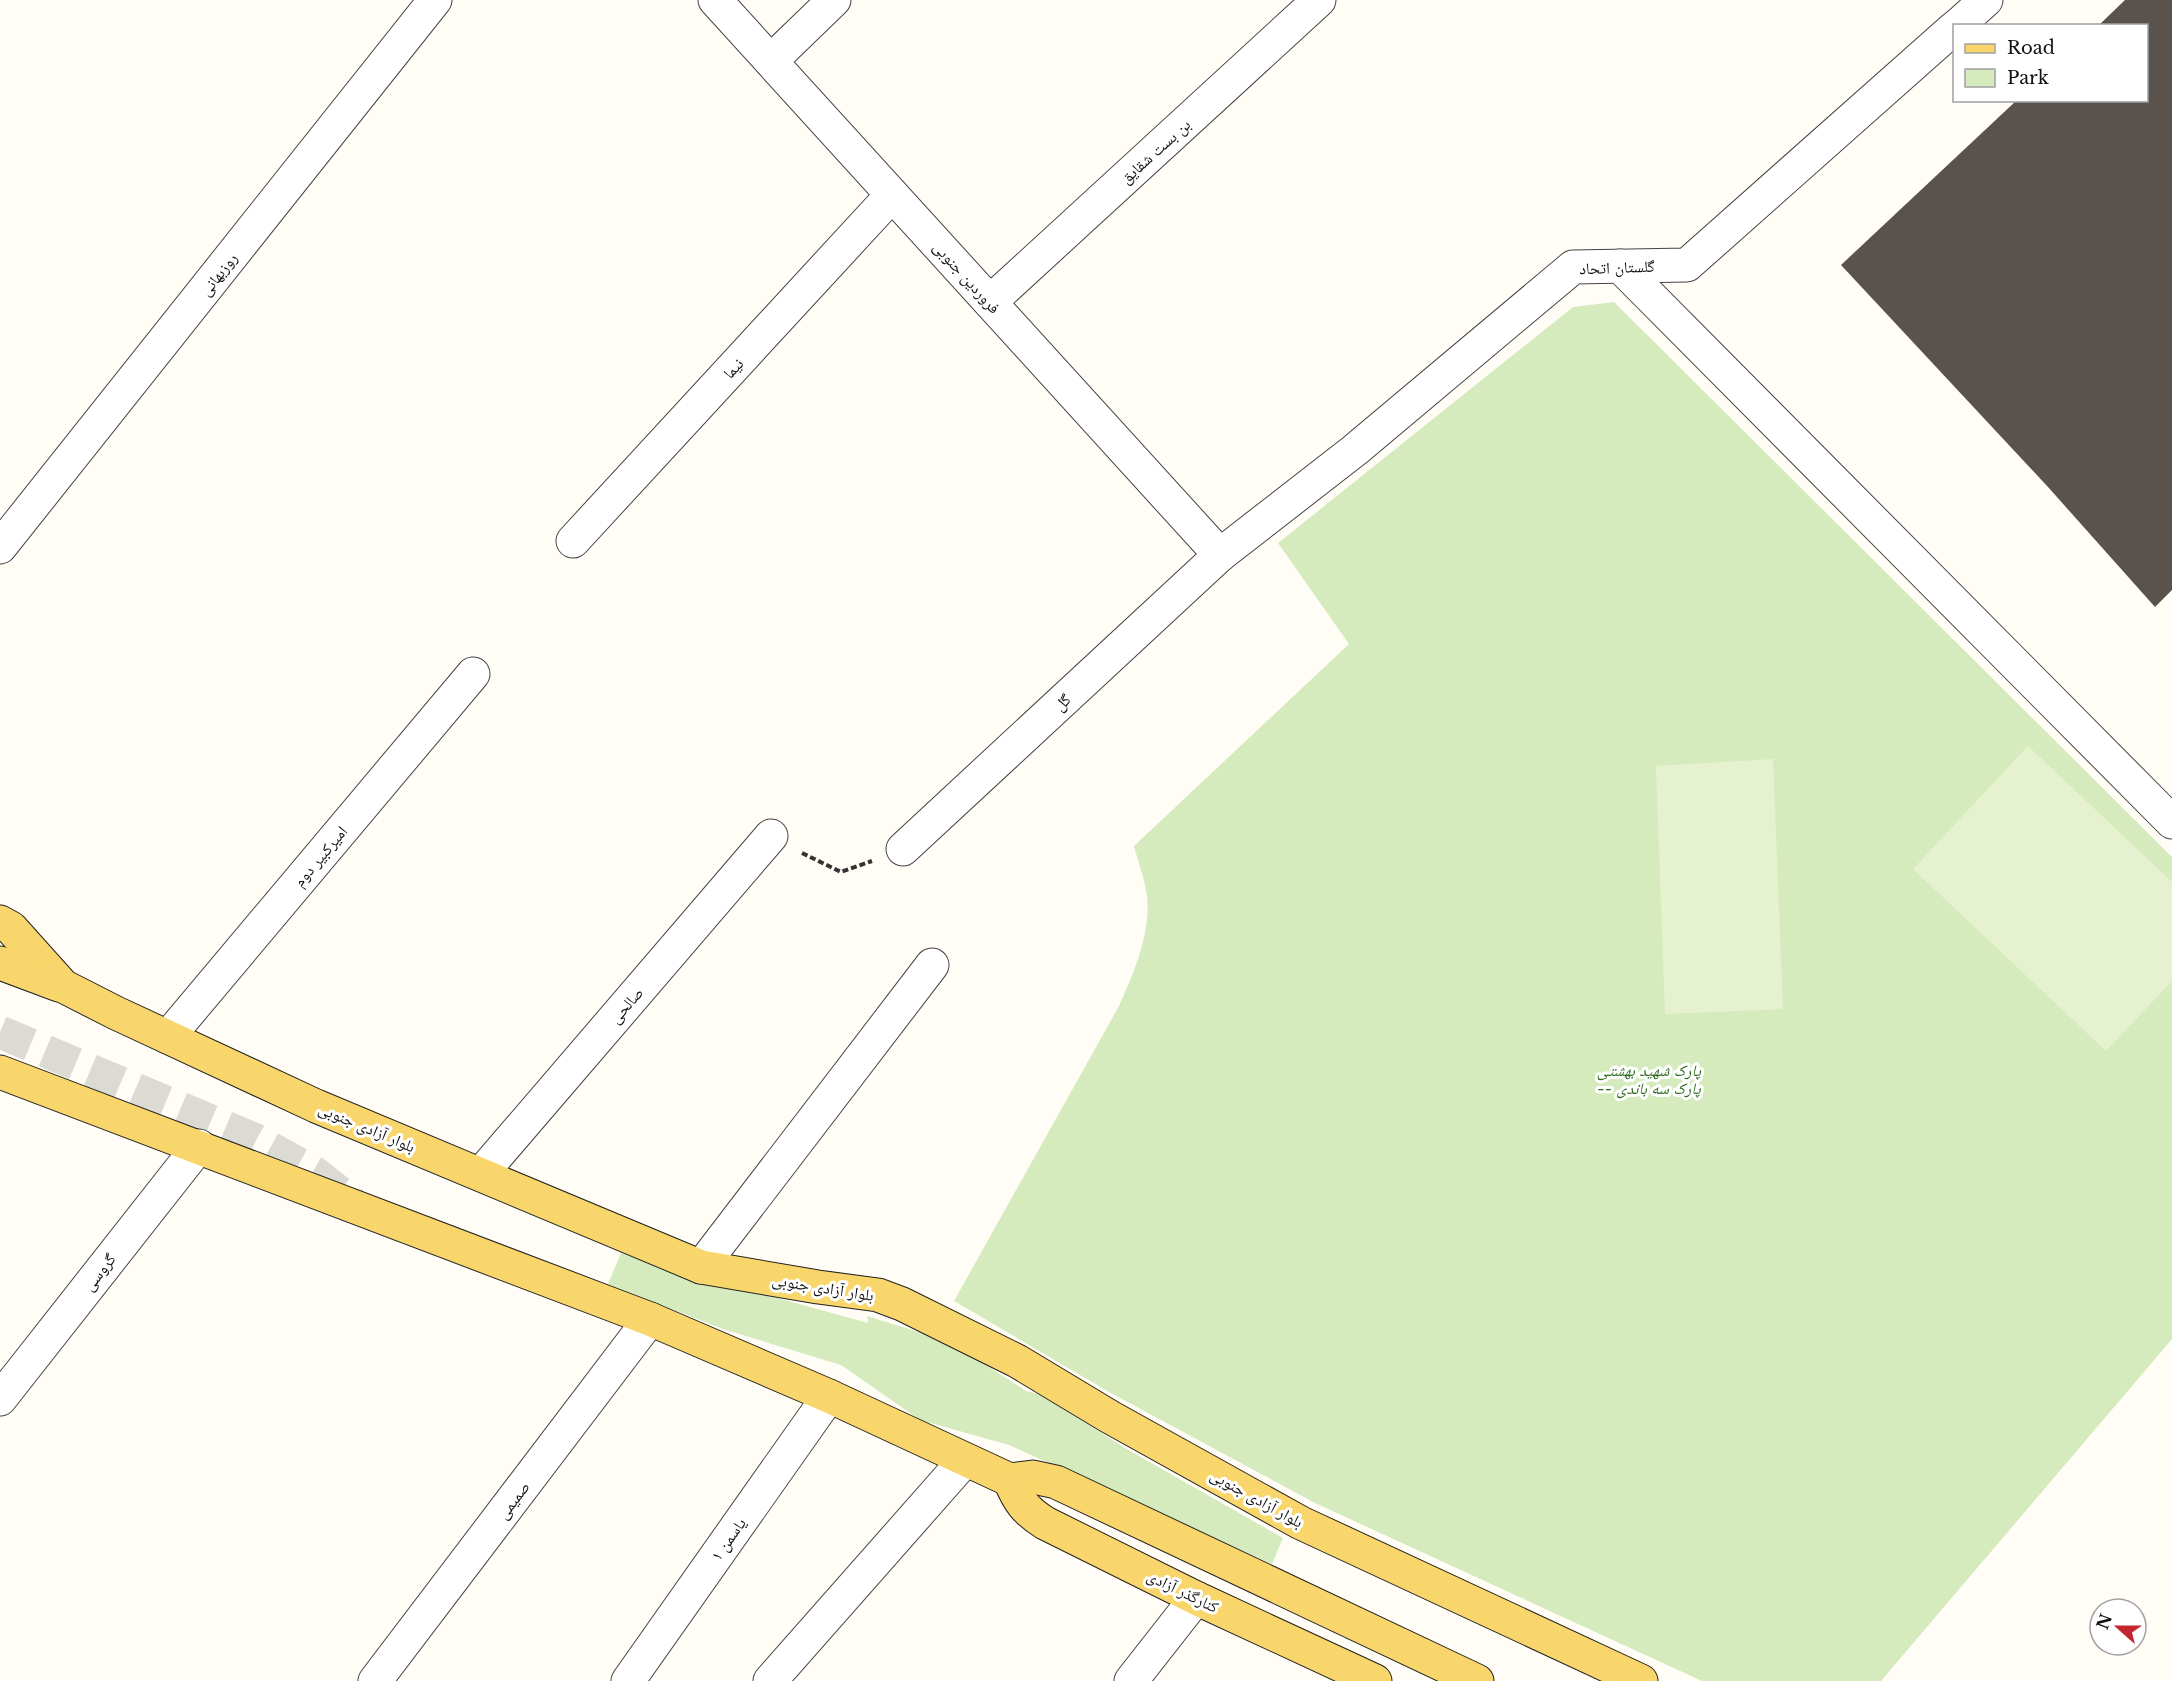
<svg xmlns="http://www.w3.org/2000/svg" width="2172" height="1681" font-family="'Libre Baskerville','Noto Naskh Arabic',serif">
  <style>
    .green { fill: #d5ebbd }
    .pitch { fill: #e6f2cf }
    .building { fill: #5a524d }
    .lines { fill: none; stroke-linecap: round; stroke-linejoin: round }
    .major-tunnel { stroke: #dbdad3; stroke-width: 33; stroke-dasharray: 33 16; stroke-linecap: butt }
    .minor-casing { stroke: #444; stroke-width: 35 }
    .major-casing { stroke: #222; stroke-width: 35 }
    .path { stroke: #333; stroke-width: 4; stroke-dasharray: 6 3; stroke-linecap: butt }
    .minor { stroke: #fff; stroke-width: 33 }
    .major { stroke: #f9d66b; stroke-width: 33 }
    .labels { text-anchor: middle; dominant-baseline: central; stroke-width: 6; stroke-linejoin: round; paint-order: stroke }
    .street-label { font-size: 16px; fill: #111; stroke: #fff }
    .park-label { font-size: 16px; font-style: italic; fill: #2f6b1f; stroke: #fff }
  </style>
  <rect width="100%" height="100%" fill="#fffdf5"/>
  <g class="green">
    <path d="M 1614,302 L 2172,857 L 2172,1339 L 1881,1681 L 1702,1681 L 1315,1503 L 1109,1392 L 954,1301 L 1119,1006 C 1134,973 1151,933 1147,896 C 1145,880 1138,862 1134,846 L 1349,644 L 1278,543 L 1573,307 Z"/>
    <path d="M 621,1253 L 698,1280 L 781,1299 L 868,1323 L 867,1316 L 950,1342 L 1026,1391 L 1041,1395 L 1125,1448 L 1283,1538 L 1272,1564 L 1009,1445 L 920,1420 L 841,1365 L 723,1329 L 608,1284 Z"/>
  </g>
  <g class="pitch">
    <path d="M 2028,746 L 2172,882 L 2172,981 L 2106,1051 L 1913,869 Z"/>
    <path d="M 1773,759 L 1783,1009 L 1665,1014 L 1656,766 Z"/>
  </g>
  <path class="building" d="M 2125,0 L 2172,0 L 2172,590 L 2155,607 L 2048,487 L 1841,265 L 2017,100 L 2146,100 L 2146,26 L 2098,26 Z"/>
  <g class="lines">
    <path class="major-tunnel" d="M 0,1032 L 256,1140 L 315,1173 L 353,1203"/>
    <g class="minor-casing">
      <g id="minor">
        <path d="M 715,0 L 1220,555"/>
        <path d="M 1957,26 L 1986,0"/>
        <path d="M 771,61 L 834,0"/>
        <path d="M 1620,266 L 2172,822"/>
        <path d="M 990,302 L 1319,0"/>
        <path d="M 573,541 L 892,195"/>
        <path d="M 0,547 L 435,0"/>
        <path d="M 903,849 L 1220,555 L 1355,450 L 1573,267 L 1687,265 L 1954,28"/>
        <path d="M 168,1037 L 473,674"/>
        <path d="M 481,1174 L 771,836"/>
        <path d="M 701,1267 L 932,965"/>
        <path d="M 0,1399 L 199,1146"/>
        <path d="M 375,1681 L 650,1319"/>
        <path d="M 628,1681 L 829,1396"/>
        <path d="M 770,1681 L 964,1461"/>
        <path d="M 1131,1681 L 1196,1598"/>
      </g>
    </g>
    <g class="major-casing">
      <g id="major">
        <path d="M 0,922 L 11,928 L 63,986 L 116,1013 L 316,1106 L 701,1267 L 818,1287 L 878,1295 L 902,1304 L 1017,1361 L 1110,1417 L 1301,1523 L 1641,1681"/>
        <path d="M 0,963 L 59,985"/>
        <path d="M 0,1072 L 650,1319 L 829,1396 L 1010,1480 L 1033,1477 L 1056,1482 L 1477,1681"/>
        <path d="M 1010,1480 C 1018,1501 1026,1511 1045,1523 L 1196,1598 L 1375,1681"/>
      </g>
    </g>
    <path class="path" d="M 802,853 L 841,872 L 872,861"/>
    <use href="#minor" class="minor"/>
    <use href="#major" class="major"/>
  </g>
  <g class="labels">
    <g class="street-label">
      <text transform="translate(1155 151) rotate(-42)">بن بست شقایق</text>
      <text transform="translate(1617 267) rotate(-2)">گلستان اتحاد</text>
      <text transform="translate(218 274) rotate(-52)">روزبهانی</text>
      <text transform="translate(967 277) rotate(48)">فروردین جنوبی</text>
      <text transform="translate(733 368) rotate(-47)">نیما</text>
      <text transform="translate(1062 702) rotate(-43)">گل</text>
      <text transform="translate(320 856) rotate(-50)">امیرکبیر دوم</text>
      <text transform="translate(626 1005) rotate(-49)">صالحی</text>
      <text transform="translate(367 1127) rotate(23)">بلوار آزادی جنوبی</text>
      <text transform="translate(99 1272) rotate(-52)">گروسی</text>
      <text transform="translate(823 1287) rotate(9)">بلوار آزادی جنوبی</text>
      <text transform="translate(1257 1498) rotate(29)">بلوار آزادی جنوبی</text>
      <text transform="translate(513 1500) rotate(-53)">صمیمی</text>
      <text transform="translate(728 1539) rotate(-55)">یاسمن ۱</text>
      <text transform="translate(1183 1591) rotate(26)">کنارگذر آزادی</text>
    </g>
    <g class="park-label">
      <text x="1649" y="1070">پارک شهید بهشتی<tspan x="1649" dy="18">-- پارک سه باندی</tspan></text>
    </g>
  </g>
  <rect x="1953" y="24" width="195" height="78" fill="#ffffff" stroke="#a0a0a0" stroke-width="1.5"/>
  <rect x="1965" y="44" width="30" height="9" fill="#f9d66b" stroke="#a0a0a0" stroke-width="1.5"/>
  <text x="2007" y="54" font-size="18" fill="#111111">Road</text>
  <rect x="1965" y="69" width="30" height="18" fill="#d5ebbd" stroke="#a0a0a0" stroke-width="1.5"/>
  <text x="2007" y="84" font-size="18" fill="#111111">Park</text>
  <g transform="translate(2118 1627) rotate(291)"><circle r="28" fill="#ffffff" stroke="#a0a0a0" stroke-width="1.5"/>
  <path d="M0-4.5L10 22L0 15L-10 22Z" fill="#c4262e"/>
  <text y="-9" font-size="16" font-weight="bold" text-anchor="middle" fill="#111111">N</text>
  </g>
</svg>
